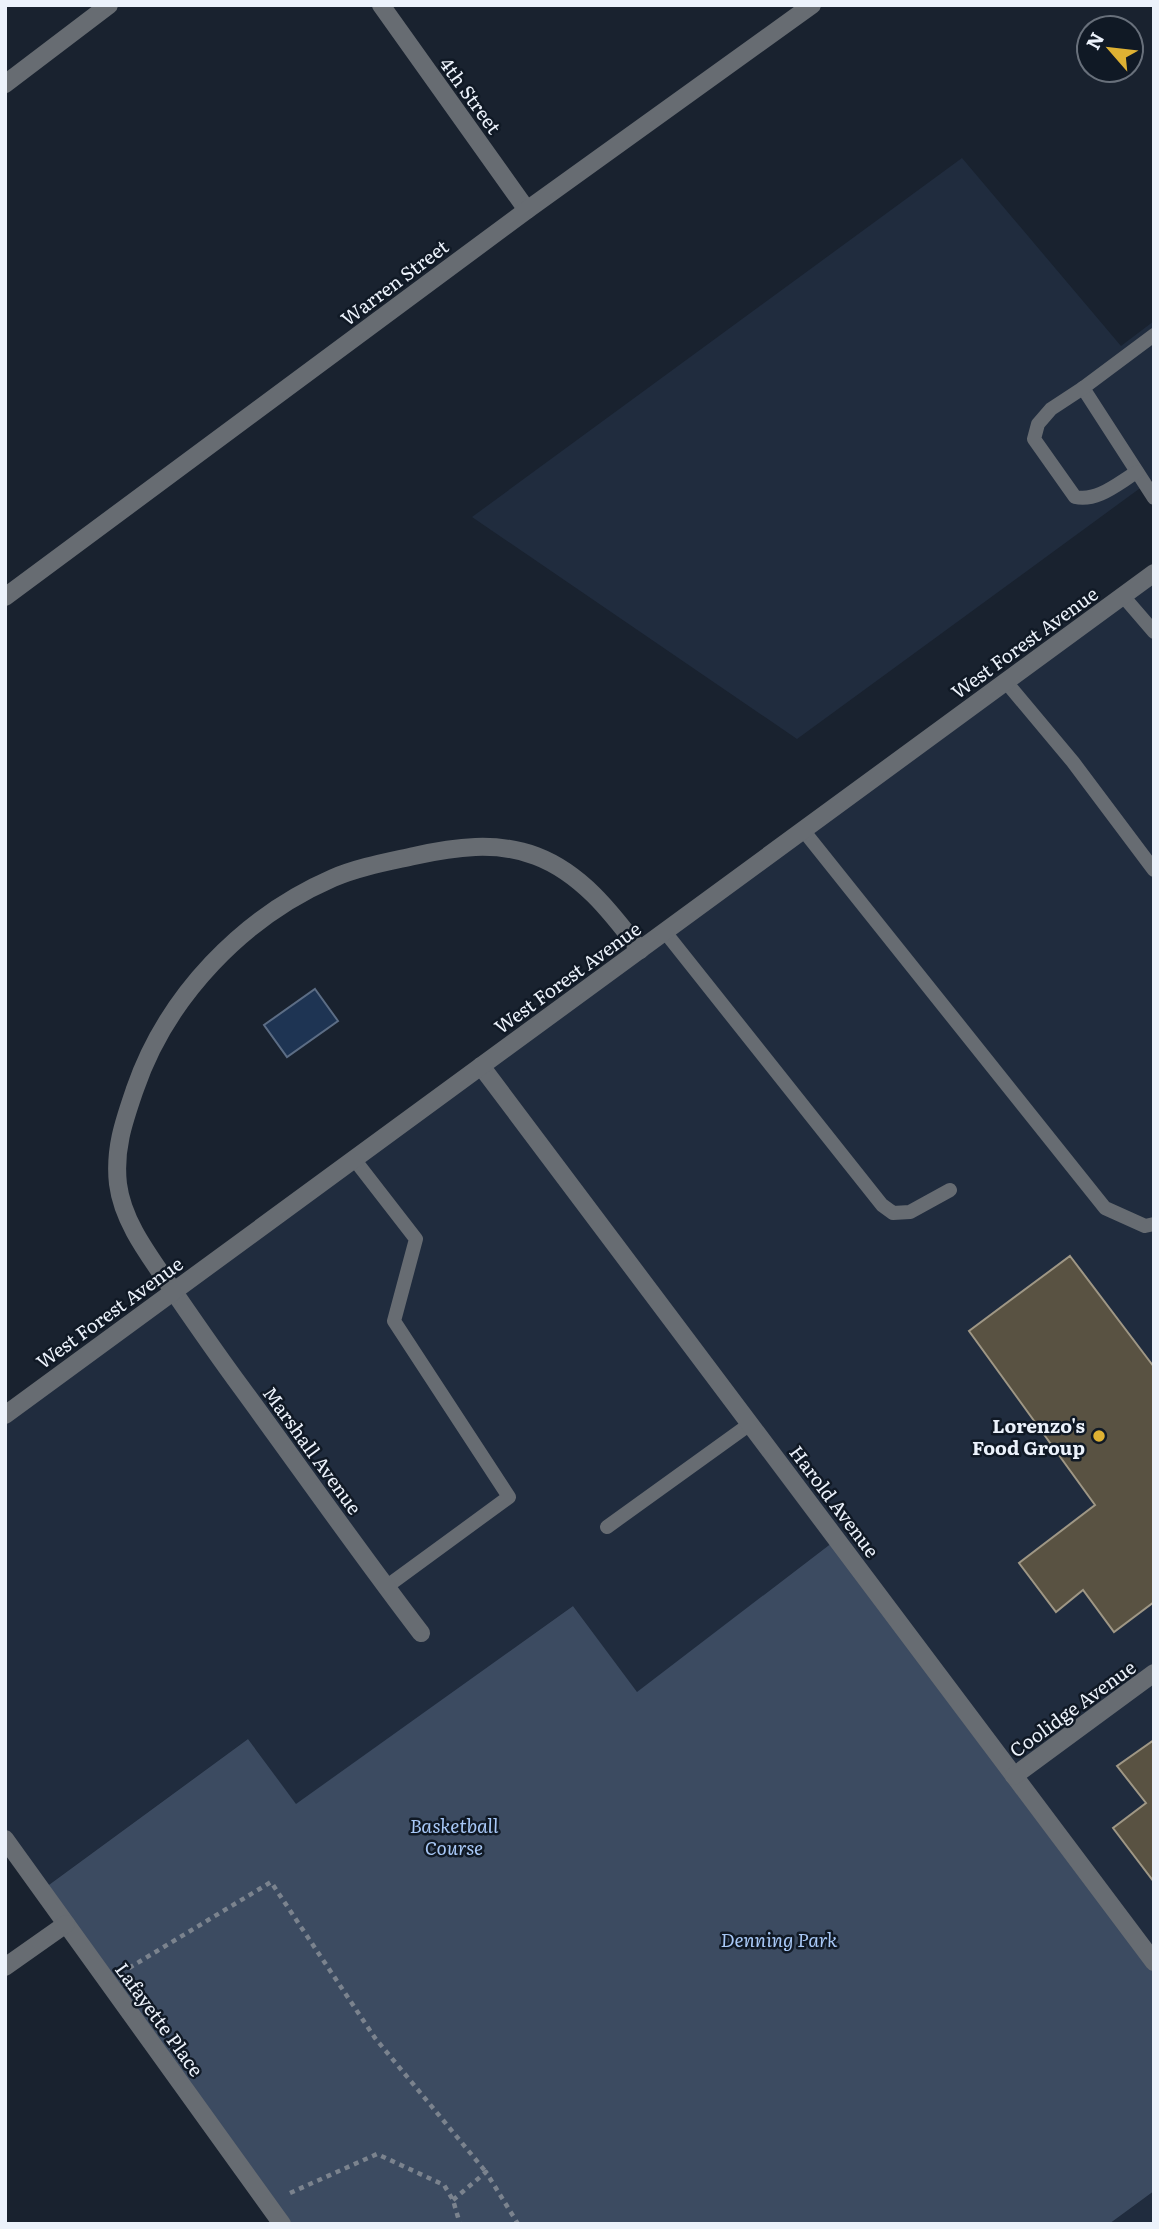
<svg xmlns="http://www.w3.org/2000/svg" width="1159" height="2229" font-family="Literata,serif">
  <style>
    .built { fill: #202c3e }
    .green { fill: #3c4b61 }
    .water { fill: #1e3453; stroke: #5c6d85; stroke-width: 2 }
    .building { fill: #595242; stroke: #9f9785; stroke-width: 2 }
    .lines { fill: none; stroke-linecap: round; stroke-linejoin: round }
    .path { stroke: #7b838e; stroke-width: 4.5; stroke-dasharray: 5 5; stroke-linecap: butt }
    .service { stroke: #676c72; stroke-width: 14 }
    .minor { stroke: #676c72; stroke-width: 18 }
    .tertiary { stroke: #676c72; stroke-width: 18 }
    .poi-dot { fill: #deb133; stroke: #101925; stroke-width: 2.5 }
    .labels { text-anchor: middle; dominant-baseline: central; stroke-width: 5; stroke-linejoin: round; paint-order: stroke }
    .street-label { font-size: 19px; fill: #ecf2fb; stroke: #101925 }
    .poi-label { font-size: 19px; font-weight: bold; fill: #ecf2fb; stroke: #101925; text-anchor: end }
    .park-label { font-size: 19px; font-style: italic; fill: #a8c8f6; stroke: #101925 }
  </style>
  <rect width="100%" height="100%" fill="#19222f"/>
  <g class="built">
    <path d="M 962,158 L 1121,346 L 1154,321 L 1154,478 L 797,739 L 472,517 Z"/>
    <path d="M 1154,573 L 1154,1962 L 837,1539 L 637,1693 L 573,1606 L 296,1805 L 248,1739 L 42,1890 L 5,1839 L 5,1415 Z"/>
    <path d="M 1154,2191 L 1154,2224 L 1109,2224 Z"/>
  </g>
  <path class="green" d="M 837,1539 L 1154,1962 L 1154,2191 L 1109,2224 L 282,2224 L 42,1890 L 248,1739 L 296,1804 L 573,1606 L 637,1692 Z"/>
  <path class="water" d="M 315,989 L 338,1021 L 287,1057 L 264,1025 Z"/>
  <g class="building">
    <path d="M 1070,1256 L 1154,1367 L 1154,1602 L 1114,1632 L 1083,1590 L 1056,1612 L 1019,1563 L 1095,1505 L 969,1331 Z"/>
    <path d="M 1154,1740 L 1154,1882 L 1113,1828 L 1146,1803 L 1117,1766 Z"/>
  </g>
  <g class="lines">
    <g class="path">
      <path d="M 129,1968 L 271,1882 L 375,2038 L 486,2172"/>
      <path d="M 290,2193 L 377,2154 L 444,2185 L 453,2200 L 460,2224"/>
      <path d="M 453,2200 L 486,2172 L 518,2224"/>
    </g>
    <g class="service">
      <path d="M 1083,388 L 1154,498"/>
      <path d="M 1137,472 C 1118,483 1098,502 1075,497 L 1034,439 L 1038,424 L 1051,409 L 1083,388 L 1154,335"/>
      <path d="M 1123,596 L 1154,632"/>
      <path d="M 1006,682 L 1073,762 L 1154,870"/>
      <path d="M 803,830 L 1105,1208 L 1145,1226 L 1154,1224"/>
      <path d="M 665,932 L 882,1205 L 893,1213 L 910,1212 L 950,1190"/>
      <path d="M 354,1159 L 416,1239 L 394,1321 L 509,1497 L 386,1587"/>
      <path d="M 607,1527 L 750,1424"/>
    </g>
    <g class="minor">
      <path d="M 381,5 L 527,210"/>
      <path d="M 5,84 L 109,5"/>
      <path d="M 5,597 L 527,210 L 812,5"/>
      <path d="M 481,1066 L 1154,1962"/>
      <path d="M 421,1633 C 359,1552 301,1469 241,1387 C 218,1356 196,1324 174,1292 C 152,1259 123,1224 118,1184 C 114,1149 124,1121 135,1089 C 167,996 243,917 333,878 C 359,867 387,862 414,856 C 454,847 497,841 536,856 C 581,873 611,912 640,950"/>
      <path d="M 1014,1776 L 1154,1673"/>
      <path d="M 5,1839 L 282,2224"/>
      <path d="M 5,1967 L 66,1924"/>
    </g>
    <path class="tertiary" d="M 5,1415 L 1154,573"/>
  </g>
  <circle class="poi-dot" cx="1099" cy="1436" r="7"/>
  <g class="labels">
    <g class="street-label">
      <text transform="translate(471 95) rotate(54)">4th Street</text>
      <text transform="translate(394 282) rotate(-37)">Warren Street</text>
      <text transform="translate(1024 642) rotate(-36)">West Forest Avenue</text>
      <text transform="translate(567 977) rotate(-36)">West Forest Avenue</text>
      <text transform="translate(109 1312) rotate(-36)">West Forest Avenue</text>
      <text transform="translate(313 1450) rotate(54)">Marshall Avenue</text>
      <text transform="translate(835 1501) rotate(53)">Harold Avenue</text>
      <text transform="translate(1072 1708) rotate(-36)">Coolidge Avenue</text>
      <text transform="translate(160 2019) rotate(54)">Lafayette Place</text>
    </g>
    <g class="poi-label">
      <text x="1085" y="1425">Lorenzo's<tspan x="1085" dy="22">Food Group</tspan></text>
    </g>
    <g class="park-label">
      <text x="454" y="1825">Basketball<tspan x="454" dy="22">Course</tspan></text>
      <text x="779" y="1939">Denning Park</text>
    </g>
  </g>
  <rect width="1159" height="2229" fill="none" stroke="#ecf2fb" stroke-width="14"/>
  <g transform="translate(1110 49) rotate(298)"><circle r="33" fill="#101925" stroke="#68707b" stroke-width="2"/>
  <path d="M0-5L12 26L0 18L-12 26Z" fill="#deb133"/>
  <text y="-10" font-size="19" font-weight="bold" text-anchor="middle" fill="#ecf2fb">N</text>
  </g>
</svg>
